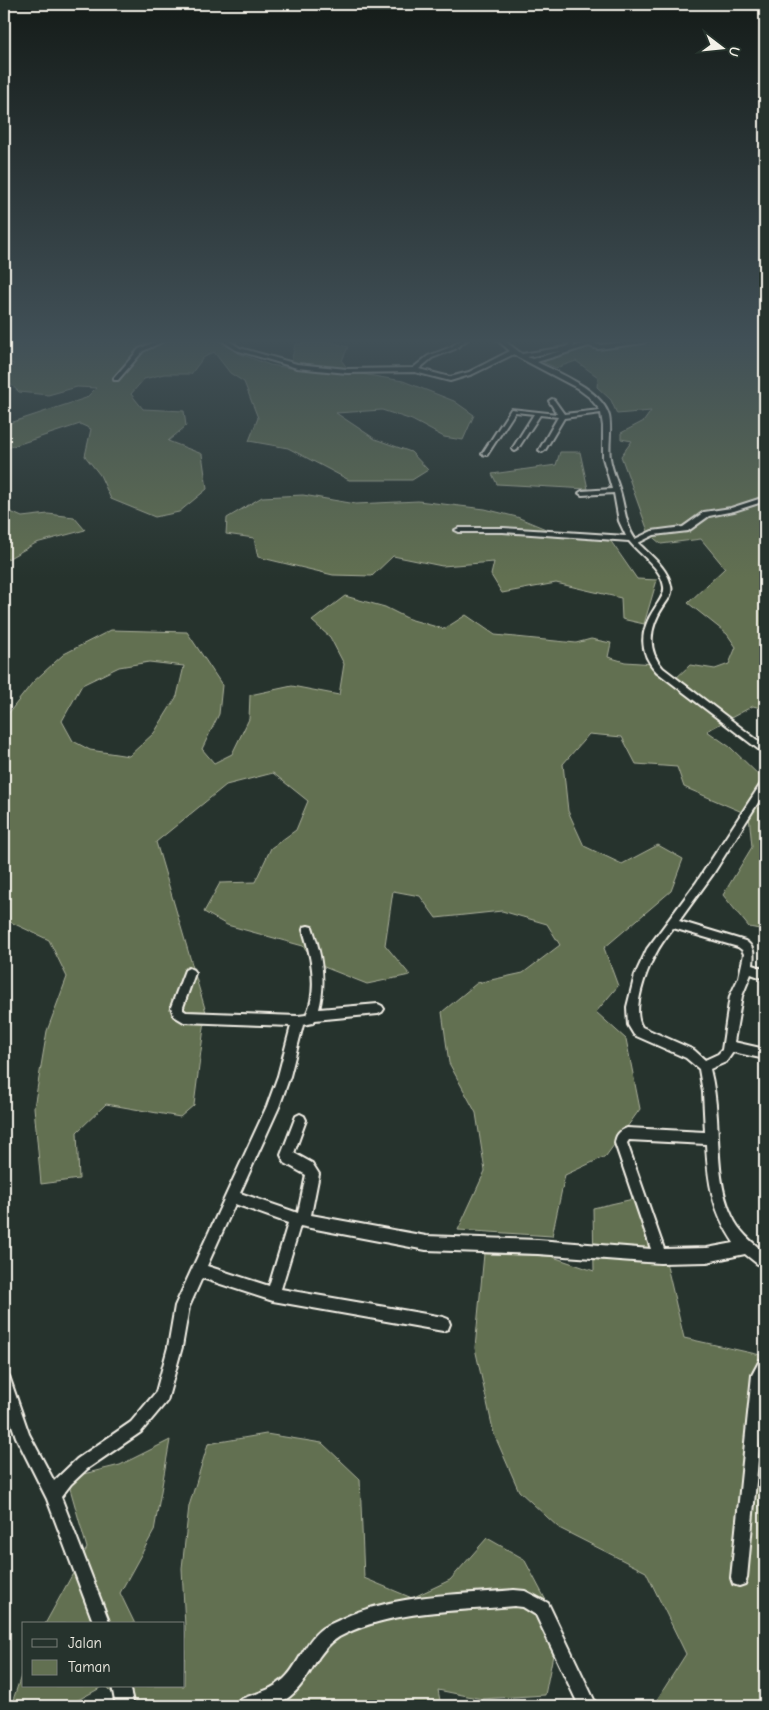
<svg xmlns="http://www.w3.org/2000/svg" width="769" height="1710" font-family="'Comic Neue',sans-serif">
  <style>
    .green { fill: #627051; stroke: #abb09c; fill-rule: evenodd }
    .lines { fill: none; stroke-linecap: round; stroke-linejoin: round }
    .minor-casing { stroke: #f4f1e8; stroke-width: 4 }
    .minor { fill: #26332d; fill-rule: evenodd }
  </style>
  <rect width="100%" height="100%" fill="#26332d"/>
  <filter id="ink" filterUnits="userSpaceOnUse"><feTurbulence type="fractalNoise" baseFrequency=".02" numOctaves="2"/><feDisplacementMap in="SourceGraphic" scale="10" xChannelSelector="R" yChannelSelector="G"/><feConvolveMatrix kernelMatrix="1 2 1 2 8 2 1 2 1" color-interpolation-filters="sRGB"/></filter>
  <g filter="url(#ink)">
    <g class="green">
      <path d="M 4,339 L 236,339 L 238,353 L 270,365 L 290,368 L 295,344 L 331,342 L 348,347 L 342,361 L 350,372 L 403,381 L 454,401 L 474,415 L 463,440 L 444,437 L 412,420 L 382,410 L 336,413 L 375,439 L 411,452 L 428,470 L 412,480 L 349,480 L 288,448 L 249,441 L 258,418 L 244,382 L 230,373 L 214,352 L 203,358 L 191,374 L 164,374 L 144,379 L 131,394 L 143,409 L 184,411 L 186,426 L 168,441 L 202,454 L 207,489 L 179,512 L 155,517 L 111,499 L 100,475 L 85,456 L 91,429 L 80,424 L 4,449 L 4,425 L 86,398 L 96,388 L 77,387 L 48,395 L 19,392 L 4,378 L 4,373 L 14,364 L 4,361 Z"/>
      <path d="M 557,339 L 765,339 L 765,709 L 753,706 L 707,731 L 730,747 L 765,781 L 765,930 L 749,927 L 723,895 L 752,847 L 749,815 L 684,787 L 677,767 L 636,764 L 622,737 L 589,734 L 563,764 L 568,811 L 584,846 L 622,864 L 658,845 L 683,859 L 671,891 L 604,948 L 618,986 L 596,1012 L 626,1039 L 640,1109 L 606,1156 L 565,1175 L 552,1236 L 458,1230 L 485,1171 L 476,1113 L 449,1063 L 442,1012 L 477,983 L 523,973 L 560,945 L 547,924 L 502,911 L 436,918 L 420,896 L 393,891 L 385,945 L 410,975 L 367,984 L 319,965 L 303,946 L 227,925 L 204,912 L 220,883 L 255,882 L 271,848 L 296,830 L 308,801 L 273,773 L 226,785 L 156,842 L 206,1012 L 194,1105 L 180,1117 L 106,1104 L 77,1132 L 79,1179 L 41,1184 L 34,1107 L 47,1031 L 67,977 L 49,940 L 4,919 L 4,719 L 33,682 L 64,654 L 111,630 L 187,632 L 222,685 L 219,714 L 202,749 L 214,763 L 232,754 L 249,719 L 250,695 L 292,686 L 339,695 L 344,664 L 330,637 L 312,621 L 345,596 L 385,607 L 409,619 L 444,629 L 466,615 L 495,635 L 576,643 L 591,639 L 611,643 L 608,657 L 625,662 L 655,664 L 673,681 L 690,665 L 715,669 L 729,664 L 736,647 L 727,634 L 688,603 L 725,568 L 701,539 L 661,544 L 649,534 L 621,456 L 632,441 L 621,439 L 621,433 L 644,421 L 651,411 L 617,414 L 611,400 L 597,387 L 598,377 L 576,361 L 556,368 L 543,362 L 571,349 ZM 149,662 L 184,666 L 177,696 L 154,733 L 129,756 L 90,750 L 73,741 L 62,721 L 82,685 L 119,667 Z"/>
      <path d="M 560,452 L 580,452 L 588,489 L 497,484 L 492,474 L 556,465 Z"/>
      <path d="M 303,495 L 356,504 L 418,501 L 485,509 L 517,517 L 553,532 L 610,540 L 637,579 L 657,580 L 644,624 L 622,619 L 621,598 L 556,583 L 502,593 L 491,575 L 494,562 L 442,566 L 393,556 L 372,576 L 333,575 L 258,557 L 254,538 L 226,534 L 227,518 L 262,497 Z"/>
      <path d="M 4,509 L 22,517 L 48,514 L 74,517 L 85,530 L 36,543 L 4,561 Z"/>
      <path d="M 642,1197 L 666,1262 L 684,1338 L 765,1356 L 765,1706 L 653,1706 L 686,1654 L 646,1572 L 559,1528 L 519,1491 L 494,1434 L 475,1348 L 484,1254 L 550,1256 L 594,1271 L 593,1208 Z"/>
      <path d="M 266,1434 L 322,1443 L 360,1479 L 364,1578 L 412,1598 L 450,1580 L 487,1538 L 524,1559 L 559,1625 L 545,1695 L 482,1699 L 438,1690 L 441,1706 L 126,1706 L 105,1686 L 184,1686 L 185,1627 L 182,1568 L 189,1506 L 208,1444 Z"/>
      <path d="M 170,1440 L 154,1531 L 120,1593 L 135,1624 L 45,1624 L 87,1548 L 67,1478 L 120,1465 Z"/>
      <path d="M 24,1667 L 24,1686 L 104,1686 L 67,1706 L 11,1706 Z"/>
    </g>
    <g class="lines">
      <g class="minor-casing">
        <g id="minor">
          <path d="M 161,339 L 168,339 L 143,351 L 118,380 L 114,380 L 114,378 L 139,349 Z"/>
          <path d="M 220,339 L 226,339 L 240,348 L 297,364 L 347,369 L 413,368 L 428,356 L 451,347 L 462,339 L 468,339 L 455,349 L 432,358 L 419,369 L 450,377 L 469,372 L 510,351 L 496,339 L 502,339 L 522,354 L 565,347 L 569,345 L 571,339 L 577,339 L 573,347 L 592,341 L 592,339 L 598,339 L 598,342 L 595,344 L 599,345 L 645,340 L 646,341 L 643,343 L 598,349 L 589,346 L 537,362 C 559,373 602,390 609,416 C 612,430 608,444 610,458 C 612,471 618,483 621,495 C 625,510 626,526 635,539 L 652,531 L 683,527 L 704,512 L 731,508 L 765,497 L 765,501 L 734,511 L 709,516 L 688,531 L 654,535 L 638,543 C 650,555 668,568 671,586 C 673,594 668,600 663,607 C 650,626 646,650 663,668 L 765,746 L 765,753 L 762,752 L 657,672 C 638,652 640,630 655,608 C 659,601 665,595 664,587 C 662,568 640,555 629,541 L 503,532 L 459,532 L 455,530 L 459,528 L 503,528 L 626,536 L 619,521 L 614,493 L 582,495 L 579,493 L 582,491 L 612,489 L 603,458 L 603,426 L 601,413 L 564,418 L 545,450 L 542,452 L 539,450 L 558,417 L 540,415 L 517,450 L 515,451 L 512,449 L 534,414 L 515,412 L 487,455 L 482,454 L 511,409 L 557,414 L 549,401 L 552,399 L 554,400 L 564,414 L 600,410 L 589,397 L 577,388 L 518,357 L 514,354 L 473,374 L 450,381 L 415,372 L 347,373 L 297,368 L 236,350 ZM 561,351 L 532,359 L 527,357 Z"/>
          <path d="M 765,781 L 765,791 L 759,801 L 713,874 L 679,921 L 745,941 C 755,947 754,955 753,965 L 765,969 L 765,979 L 751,974 L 742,996 L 734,1042 L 765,1049 L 765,1059 L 733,1052 L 726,1062 L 710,1069 C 714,1085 716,1101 717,1118 C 719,1151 718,1186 732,1216 C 739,1232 752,1242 765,1253 L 765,1268 L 760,1266 L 745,1254 L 707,1262 L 660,1263 L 538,1254 L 426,1250 L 300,1226 L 281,1289 L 443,1317 L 448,1319 L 450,1324 L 448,1329 L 443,1331 L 273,1301 L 202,1278 L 189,1307 L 182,1347 L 167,1401 L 141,1432 L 87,1469 L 71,1484 L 61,1497 L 110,1624 L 94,1624 L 47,1499 L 16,1437 L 4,1402 L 4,1374 L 9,1376 L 29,1434 L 54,1481 L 77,1459 L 131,1422 L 156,1392 L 168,1347 L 175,1306 L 267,1106 L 278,1076 L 291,1026 L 184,1022 L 174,1016 L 171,1007 L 185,970 L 189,968 L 193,970 L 195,973 L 183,1007 L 183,1010 L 186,1012 L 298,1016 L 306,1015 C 319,990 311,955 303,930 L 304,927 L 308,926 L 312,927 L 313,930 C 322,956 326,982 319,1009 L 378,1004 L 382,1006 L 384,1009 L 382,1012 L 378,1014 L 315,1020 L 313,1023 L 303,1025 L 290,1076 L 279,1107 L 240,1193 L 298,1213 L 306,1175 L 285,1163 L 281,1155 L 296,1116 L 300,1114 L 304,1116 L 306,1120 L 294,1153 L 312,1163 L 319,1174 L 311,1215 L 426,1236 L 538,1240 L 651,1249 L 615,1143 C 616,1135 619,1131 627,1128 L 705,1132 L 703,1092 L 699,1069 L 686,1058 L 634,1035 L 628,1025 L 627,1007 L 635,975 L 647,949 L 696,883 L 762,782 ZM 673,928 L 738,947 L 742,950 L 744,954 L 739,977 L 730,996 L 722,1050 L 718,1054 L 705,1060 L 694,1050 L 642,1027 C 631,1011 646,971 655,955 C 660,945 666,937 673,928 ZM 629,1140 L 706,1144 C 708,1182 712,1210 734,1243 L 707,1248 L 664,1249 L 627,1143 ZM 235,1204 L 288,1223 L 269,1286 L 207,1266 Z"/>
          <path d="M 765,1358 L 765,1385 L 747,1578 L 745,1584 L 739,1586 L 733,1584 L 731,1578 L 752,1375 L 760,1360 Z"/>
          <path d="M 514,1590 L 525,1591 L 548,1603 L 597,1706 L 579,1706 L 536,1615 L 523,1607 L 514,1606 C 458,1611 389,1610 339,1637 C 328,1644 320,1654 314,1665 C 304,1683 290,1704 267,1706 C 257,1707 246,1706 236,1706 L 239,1700 C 254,1694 271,1691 284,1679 C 299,1665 304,1643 320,1630 C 326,1625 334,1623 341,1619 C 394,1594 457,1595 514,1590 Z"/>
          <path d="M 112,1686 L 129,1686 L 134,1706 L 116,1706 Z"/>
        </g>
      </g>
      <use href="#minor" class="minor"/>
    </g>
  </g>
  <linearGradient id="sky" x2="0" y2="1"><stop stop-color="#151c19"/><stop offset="0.59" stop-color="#415057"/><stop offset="1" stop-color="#415057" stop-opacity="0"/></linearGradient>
  <rect width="769" height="578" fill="url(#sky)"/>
  <rect width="769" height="1710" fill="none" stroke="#26332d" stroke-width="20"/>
  <rect x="10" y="10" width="749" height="1690" fill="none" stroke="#f4f1e8" stroke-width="2" filter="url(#ink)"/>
  <rect x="22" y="1622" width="162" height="65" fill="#26332d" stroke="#787f78"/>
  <rect x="32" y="1639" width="25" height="8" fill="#26332d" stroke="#787f78"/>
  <text x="68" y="1648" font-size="15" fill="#f4f1e8">Jalan</text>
  <rect x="32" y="1660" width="25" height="15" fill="#627051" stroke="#787f78"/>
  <text x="68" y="1672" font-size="15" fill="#f4f1e8">Taman</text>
  <g transform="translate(722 48) rotate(106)" stroke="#26332d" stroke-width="4" paint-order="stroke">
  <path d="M0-4L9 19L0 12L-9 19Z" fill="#f4f1e8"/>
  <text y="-8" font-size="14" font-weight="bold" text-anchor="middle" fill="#f4f1e8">U</text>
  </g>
</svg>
